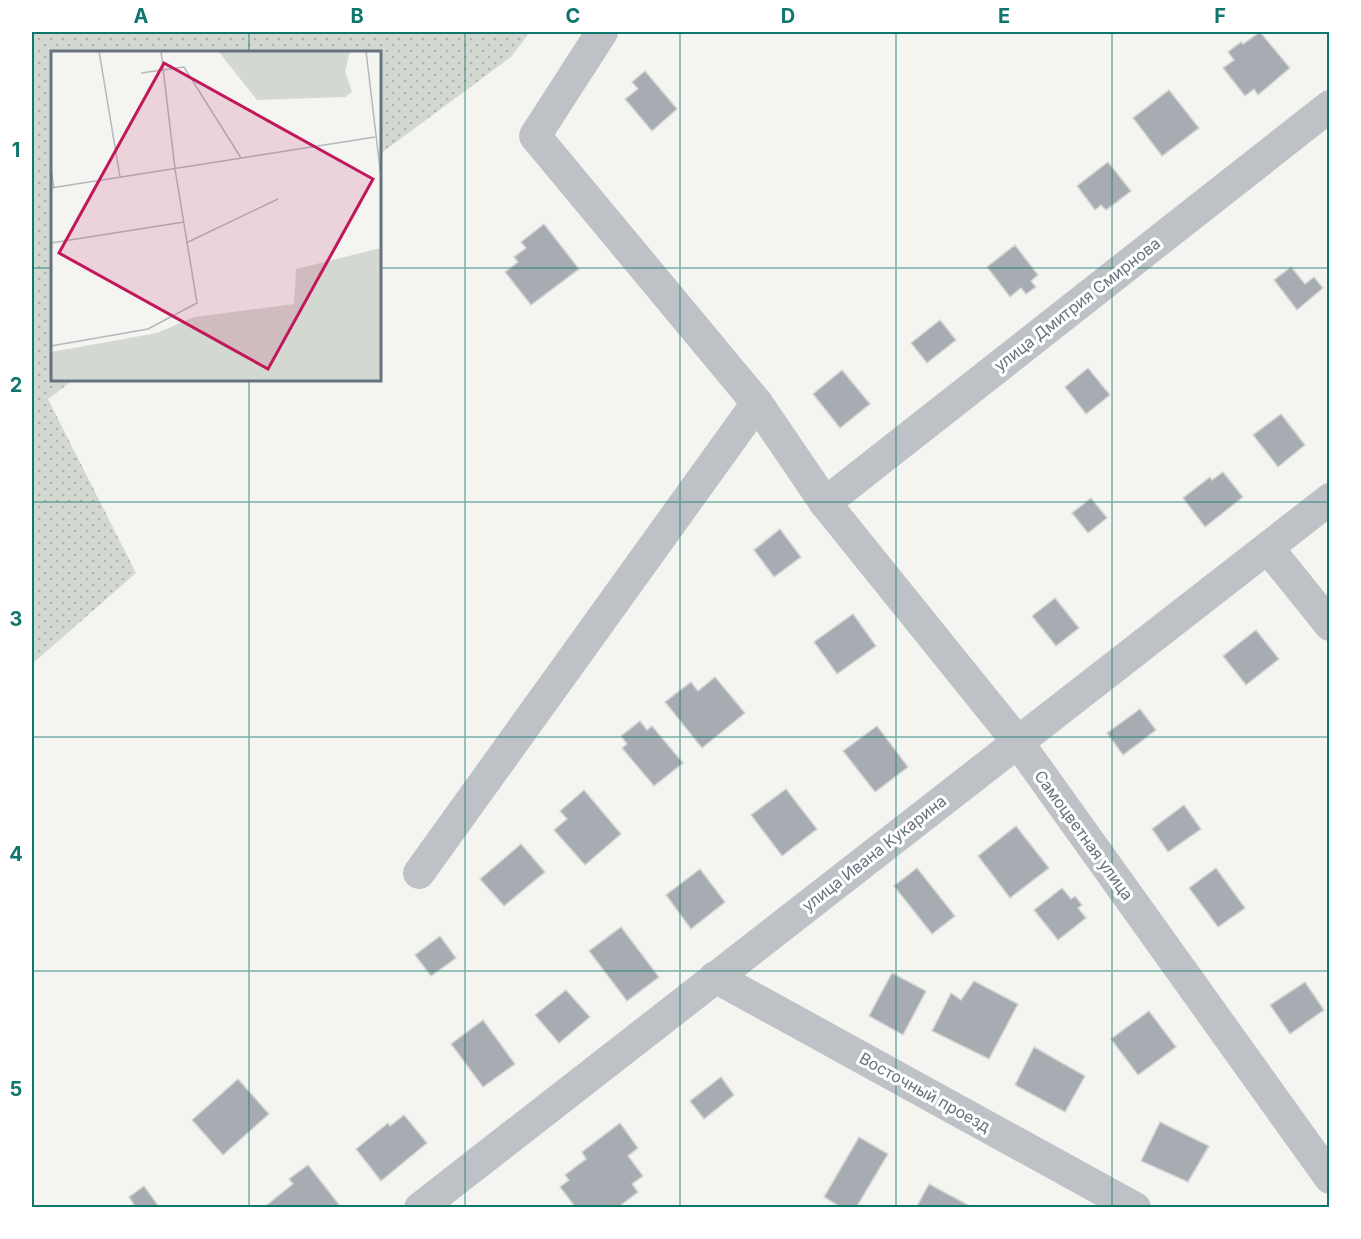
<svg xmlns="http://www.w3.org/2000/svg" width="1361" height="1239" font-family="Inter,sans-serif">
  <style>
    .grass { fill: url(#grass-dots) }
    .building { fill: #a6acb1; stroke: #d5d6d4; stroke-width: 1.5 }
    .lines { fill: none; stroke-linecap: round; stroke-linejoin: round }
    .minor { stroke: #bec1c5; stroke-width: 32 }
    .grid { fill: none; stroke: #0f766e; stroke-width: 1.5; stroke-opacity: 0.55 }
    .labels { text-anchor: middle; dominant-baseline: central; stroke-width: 6; stroke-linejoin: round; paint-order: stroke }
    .street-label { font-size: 16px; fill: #67727f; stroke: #fff }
    .inset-road { fill: none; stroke: #b4b8bc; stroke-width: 1.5 }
    .view { fill: #c2185b; fill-opacity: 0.15; stroke: #c2185b; stroke-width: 3 }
    .inset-edge { fill: none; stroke: #67727f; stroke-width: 3 }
    .neatline { fill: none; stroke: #0f766e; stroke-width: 2 }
    .grid-label { font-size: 20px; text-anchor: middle; font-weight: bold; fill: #0f766e }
  </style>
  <defs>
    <pattern id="grass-dots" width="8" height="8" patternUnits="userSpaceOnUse" patternTransform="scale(1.5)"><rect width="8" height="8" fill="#d3d9d1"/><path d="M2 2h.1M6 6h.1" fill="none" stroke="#afb4af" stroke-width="1.8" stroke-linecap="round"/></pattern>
  </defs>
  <rect width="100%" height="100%" fill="#f4f4f1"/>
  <path class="grass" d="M 32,32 L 530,32 L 511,57 L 380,154 L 380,52 L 52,52 L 52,380 L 73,380 L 48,399 L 136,573 L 32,664 Z"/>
  <g class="building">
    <path d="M 1260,32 L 1290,68 L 1258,95 L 1254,89 L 1245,96 L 1223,68 L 1234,60 L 1228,52 L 1241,42 L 1243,44 Z"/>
    <path d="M 645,71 L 677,109 L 652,131 L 625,99 L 638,89 L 632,82 Z"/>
    <path d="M 1169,90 L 1199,128 L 1162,156 L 1133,118 Z"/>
    <path d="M 1108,162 L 1131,191 L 1106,210 L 1101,205 L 1095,210 L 1077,186 Z"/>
    <path d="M 544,224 L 579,269 L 531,305 L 505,272 L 518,262 L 514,257 L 526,248 L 521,242 Z"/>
    <path d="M 1015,245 L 1038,275 L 1031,281 L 1036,287 L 1026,294 L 1021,288 L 1010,297 L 987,267 Z"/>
    <path d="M 1291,267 L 1305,284 L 1314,277 L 1323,288 L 1297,310 L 1274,280 Z"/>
    <path d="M 940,320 L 956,340 L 927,363 L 911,343 Z"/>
    <path d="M 1088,368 L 1110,395 L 1086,414 L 1065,387 Z"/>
    <path d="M 842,370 L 870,404 L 840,428 L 813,394 Z"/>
    <path d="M 1281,414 L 1305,445 L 1278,467 L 1253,435 Z"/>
    <path d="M 1223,472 L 1243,497 L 1205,527 L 1183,498 L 1210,477 L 1212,480 Z"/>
    <path d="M 1091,498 L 1107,518 L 1088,533 L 1072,513 Z"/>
    <path d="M 780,529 L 801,557 L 774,577 L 754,550 Z"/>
    <path d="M 1055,598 L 1079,628 L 1056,646 L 1032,616 Z"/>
    <path d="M 853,614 L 876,646 L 837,674 L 814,642 Z"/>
    <path d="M 1256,630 L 1279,659 L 1246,685 L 1223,656 Z"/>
    <path d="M 715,677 L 745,713 L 702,748 L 665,702 L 691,682 L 698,691 Z"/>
    <path d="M 1140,709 L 1156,730 L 1123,755 L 1107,733 Z"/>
    <path d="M 640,721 L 647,730 L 652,726 L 683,763 L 654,786 L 622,748 L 627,744 L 621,736 Z"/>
    <path d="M 877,726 L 908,767 L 875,792 L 843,751 Z"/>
    <path d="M 786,789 L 817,829 L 782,856 L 751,815 Z"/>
    <path d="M 584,790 L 621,834 L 585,865 L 554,830 L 567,819 L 560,811 Z"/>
    <path d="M 1184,805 L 1201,829 L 1168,852 L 1152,829 Z"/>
    <path d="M 1016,826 L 1049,868 L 1010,898 L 978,856 Z"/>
    <path d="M 521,844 L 545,872 L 504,906 L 480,879 Z"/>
    <path d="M 917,868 L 955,916 L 932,934 L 894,886 Z"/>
    <path d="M 1216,868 L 1245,908 L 1218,927 L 1189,888 Z"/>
    <path d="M 700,869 L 725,902 L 691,929 L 666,895 Z"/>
    <path d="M 1062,888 L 1071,899 L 1075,896 L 1082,905 L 1078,908 L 1086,918 L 1058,940 L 1034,910 Z"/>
    <path d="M 621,927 L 659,977 L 627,1001 L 589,951 Z"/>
    <path d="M 440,936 L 456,958 L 431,976 L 415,955 Z"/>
    <path d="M 892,973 L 926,991 L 903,1035 L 869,1016 Z"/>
    <path d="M 974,981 L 1018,1004 L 989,1059 L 932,1031 L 951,993 L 961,1000 Z"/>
    <path d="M 1305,982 L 1324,1010 L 1290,1034 L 1270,1005 Z"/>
    <path d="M 566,990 L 590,1017 L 559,1043 L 535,1015 Z"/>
    <path d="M 1149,1011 L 1176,1047 L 1138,1075 L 1111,1039 Z"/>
    <path d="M 483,1020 L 515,1064 L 483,1087 L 451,1044 Z"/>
    <path d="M 1034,1047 L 1085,1076 L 1065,1112 L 1015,1085 Z"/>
    <path d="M 721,1077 L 734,1095 L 704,1119 L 690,1101 Z"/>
    <path d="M 238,1079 L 269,1114 L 223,1155 L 192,1120 Z"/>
    <path d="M 404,1115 L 427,1143 L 381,1181 L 356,1149 L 388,1123 L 390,1126 Z"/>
    <path d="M 1160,1122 L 1209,1146 L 1188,1182 L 1141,1161 Z"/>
    <path d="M 620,1123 L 638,1148 L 628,1156 L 643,1176 L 632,1184 L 638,1192 L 617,1208 L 576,1208 L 560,1187 L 569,1180 L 565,1175 L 586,1159 L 582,1152 Z"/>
    <path d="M 859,1137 L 888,1154 L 856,1208 L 842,1208 L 824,1197 Z"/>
    <path d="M 308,1165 L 341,1207 L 269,1208 L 267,1205 L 293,1184 L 289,1179 Z"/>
    <path d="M 929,1184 L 970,1206 L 969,1208 L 916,1208 Z"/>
    <path d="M 144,1186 L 160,1208 L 136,1208 L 129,1197 Z"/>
  </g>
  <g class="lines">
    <g class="minor">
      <path d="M 602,32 L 535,136 L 757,403 L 825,503 L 1017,741 L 1330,1178"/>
      <path d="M 825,503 L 1330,106"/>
      <path d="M 1268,548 L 1330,625"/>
      <path d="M 419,873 L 757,403"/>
      <path d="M 715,977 L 1135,1208"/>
      <path d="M 420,1208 L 1330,499"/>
    </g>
  </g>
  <path class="grid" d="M 249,32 L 249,52M 465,32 L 465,1208M 680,32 L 680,1208M 896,32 L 896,1208M 1112,32 L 1112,1208M 32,268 L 52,268M 380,268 L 1330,268M 249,380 L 249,1208M 32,502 L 1330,502M 32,737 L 1330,737M 32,971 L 1330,971"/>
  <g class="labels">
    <g class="street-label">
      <text transform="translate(1077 304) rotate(-38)">улица Дмитрия Смирнова</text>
      <text transform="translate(1084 835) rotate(54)">Самоцветная улица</text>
      <text transform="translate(874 853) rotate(-38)">улица Ивана Кукарина</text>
      <text transform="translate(925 1092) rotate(29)">Восточный проезд</text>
    </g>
  </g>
  <g transform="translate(51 51)">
    <rect width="330" height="330" fill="#f4f4f1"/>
    <path d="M 330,197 L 330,330 L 0,330 L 0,301 L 106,282 L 143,266 L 243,253 L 245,218 Z" fill="#d3d9d1"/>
    <path d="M 167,0 L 299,0 L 294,20 L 301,41 L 294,46 L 206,49 Z" fill="#d3d9d1"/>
    <path class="inset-road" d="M 48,0 L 69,126M 315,0 L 330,126M 90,22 L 133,16 L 190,107M 0,119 L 3,137M 0,137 L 324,86M 0,192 L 133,171M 135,192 L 227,148M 0,295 L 97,278 L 146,252 L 124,118 L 110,0"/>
    <path class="view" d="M 113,12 L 322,128 L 217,318 L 8,202 Z"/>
    <rect width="330" height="330" class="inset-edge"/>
  </g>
  <rect width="1361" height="1239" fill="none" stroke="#ffffff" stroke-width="66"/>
  <rect x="33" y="33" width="1295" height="1173" class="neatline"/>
  <g class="grid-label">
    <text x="141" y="23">A</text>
    <text x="357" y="23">B</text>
    <text x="573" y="23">C</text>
    <text x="788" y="23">D</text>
    <text x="1004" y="23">E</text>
    <text x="1220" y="23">F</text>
    <text x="16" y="157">1</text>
    <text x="16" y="392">2</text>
    <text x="16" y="626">3</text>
    <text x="16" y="861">4</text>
    <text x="16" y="1096">5</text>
  </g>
</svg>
